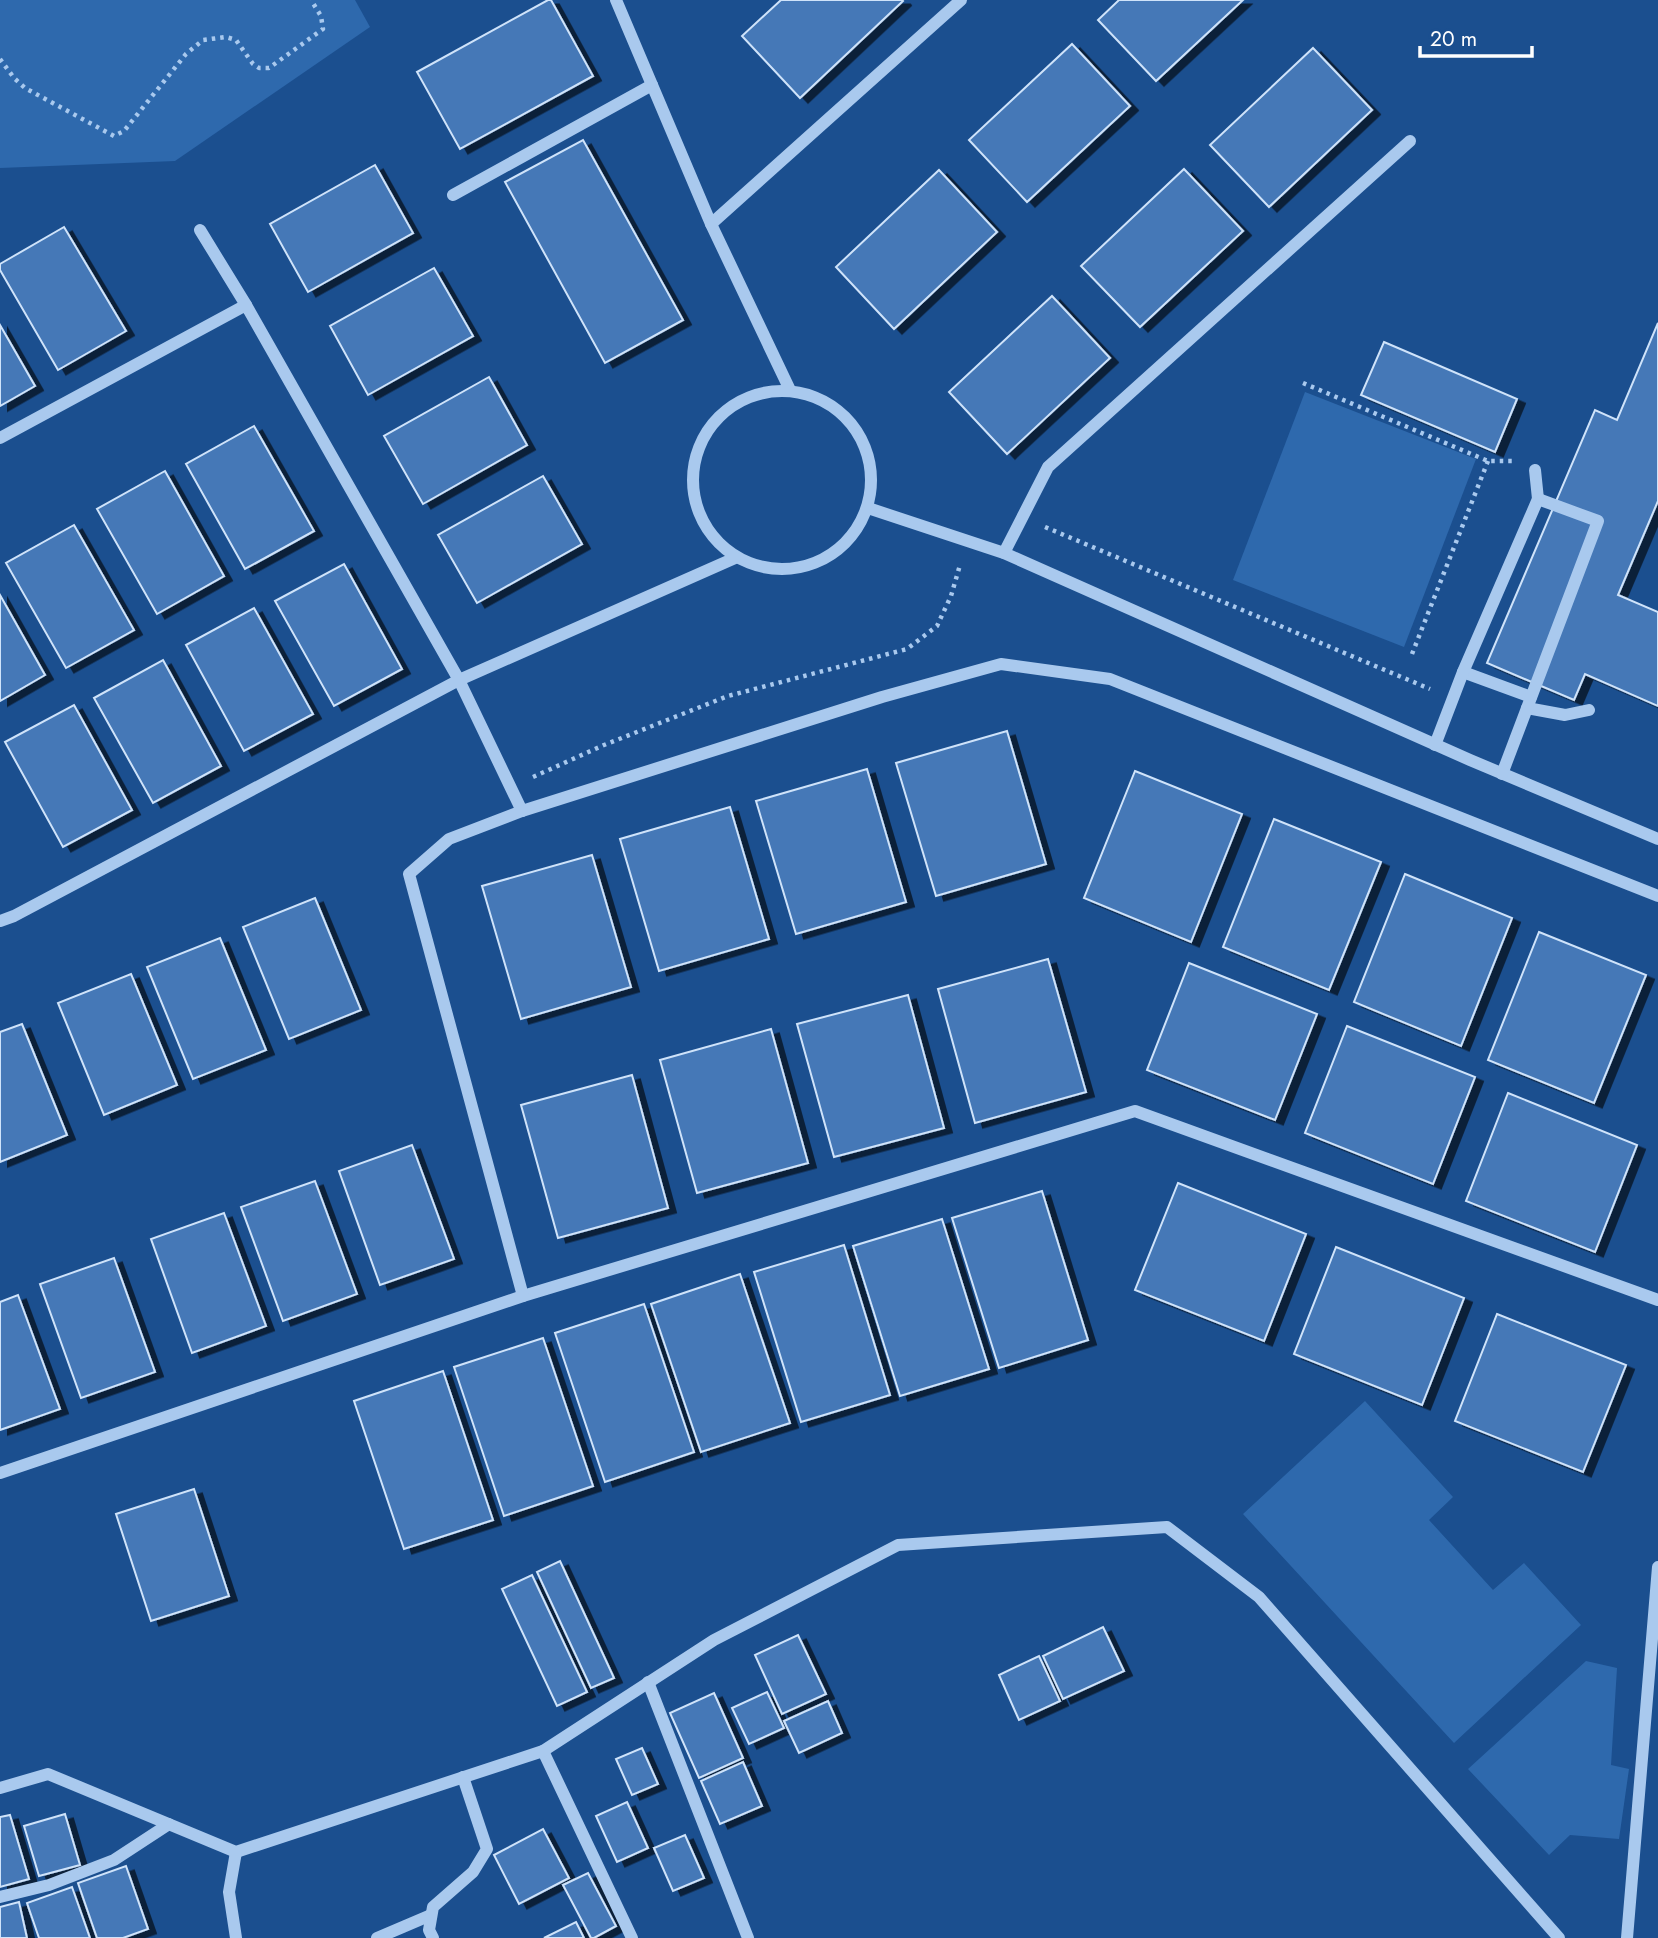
<svg xmlns="http://www.w3.org/2000/svg" width="1658" height="1938" font-family="Jost,sans-serif">
  <style>
    .green { fill: #2e69ad }
    .building { fill: #4478b7; stroke: #cfe3fa; stroke-width: 2; filter: url(#shadow) }
    .lines { fill: none; stroke-linecap: round; stroke-linejoin: round }
    .path { stroke: #a9c9ee; stroke-width: 4.5; stroke-dasharray: 3.5 5; stroke-linecap: butt }
    .minor { stroke: #a9c9ee; stroke-width: 12 }
  </style>
  <defs>
    <filter id="shadow"><feDropShadow dx="8" dy="4.5" stdDeviation="0" flood-color="#0009"/></filter>
  </defs>
  <rect width="100%" height="100%" fill="#1b4f8f"/>
  <g class="green">
    <path d="M 0,0 L 355,0 L 370,27 L 175,161 L 0,168 Z"/>
    <path d="M 1305,392 L 1476,459 L 1404,647 L 1233,580 Z"/>
    <path d="M 1365,1401 L 1453,1497 L 1429,1520 L 1493,1590 L 1524,1563 L 1581,1625 L 1454,1743 L 1243,1514 Z"/>
    <path d="M 1586,1661 L 1617,1668 L 1611,1765 L 1629,1769 L 1619,1839 L 1570,1835 L 1549,1855 L 1468,1769 Z"/>
  </g>
  <g class="building">
    <path d="M 548,0 L 551,0 L 593,76 L 460,149 L 417,72 Z"/>
    <path d="M 781,0 L 902,0 L 903,1 L 800,98 L 742,36 Z"/>
    <path d="M 1119,0 L 1243,0 L 1156,81 L 1098,20 Z"/>
    <path d="M 1072,44 L 1130,106 L 1027,202 L 969,140 Z"/>
    <path d="M 1313,48 L 1372,110 L 1269,207 L 1210,145 Z"/>
    <path d="M 583,140 L 683,320 L 605,363 L 505,182 Z"/>
    <path d="M 375,165 L 413,233 L 308,292 L 270,224 Z"/>
    <path d="M 1184,169 L 1243,231 L 1140,327 L 1081,266 Z"/>
    <path d="M 939,170 L 997,232 L 894,329 L 836,267 Z"/>
    <path d="M 64,227 L 126,331 L 58,370 L 0,270 L 0,264 Z"/>
    <path d="M 434,268 L 473,336 L 368,395 L 330,326 Z"/>
    <path d="M 1052,296 L 1110,358 L 1007,454 L 949,392 Z"/>
    <path d="M 1658,323 L 1658,501 L 1618,595 L 1658,612 L 1658,706 L 1585,674 L 1574,700 L 1487,663 L 1595,410 L 1617,420 Z"/>
    <path d="M 0,325 L 35,386 L 0,406 Z"/>
    <path d="M 1384,342 L 1517,399 L 1495,452 L 1361,395 Z"/>
    <path d="M 489,377 L 527,445 L 423,504 L 384,436 Z"/>
    <path d="M 254,426 L 314,531 L 245,569 L 186,464 Z"/>
    <path d="M 165,471 L 224,576 L 157,614 L 97,509 Z"/>
    <path d="M 543,476 L 582,544 L 477,603 L 438,535 Z"/>
    <path d="M 74,525 L 134,630 L 66,668 L 6,563 Z"/>
    <path d="M 344,564 L 402,669 L 334,706 L 275,601 Z"/>
    <path d="M 0,595 L 45,675 L 0,701 Z"/>
    <path d="M 254,608 L 313,714 L 244,751 L 186,645 Z"/>
    <path d="M 163,660 L 221,766 L 153,803 L 94,698 Z"/>
    <path d="M 74,705 L 132,810 L 63,847 L 5,742 Z"/>
    <path d="M 1007,731 L 1046,864 L 936,896 L 896,763 Z"/>
    <path d="M 867,769 L 906,902 L 796,934 L 756,801 Z"/>
    <path d="M 1135,771 L 1242,814 L 1191,942 L 1084,898 Z"/>
    <path d="M 730,807 L 769,939 L 659,971 L 620,839 Z"/>
    <path d="M 1274,819 L 1381,862 L 1329,990 L 1223,947 Z"/>
    <path d="M 592,855 L 631,987 L 521,1019 L 482,886 Z"/>
    <path d="M 1405,874 L 1512,918 L 1461,1046 L 1354,1002 Z"/>
    <path d="M 315,898 L 361,1010 L 289,1039 L 243,927 Z"/>
    <path d="M 1539,932 L 1646,975 L 1594,1103 L 1488,1060 Z"/>
    <path d="M 220,938 L 266,1050 L 193,1079 L 147,967 Z"/>
    <path d="M 1048,959 L 1086,1092 L 975,1123 L 938,989 Z"/>
    <path d="M 1189,963 L 1317,1014 L 1275,1120 L 1147,1070 Z"/>
    <path d="M 131,974 L 177,1085 L 104,1115 L 58,1003 Z"/>
    <path d="M 908,995 L 944,1128 L 834,1157 L 797,1024 Z"/>
    <path d="M 22,1024 L 67,1135 L 0,1162 L 0,1032 Z"/>
    <path d="M 1347,1026 L 1475,1077 L 1433,1184 L 1305,1133 Z"/>
    <path d="M 771,1029 L 808,1163 L 697,1193 L 660,1060 Z"/>
    <path d="M 632,1075 L 668,1208 L 558,1238 L 521,1105 Z"/>
    <path d="M 1508,1093 L 1637,1145 L 1595,1252 L 1466,1201 Z"/>
    <path d="M 412,1145 L 454,1259 L 380,1285 L 339,1171 Z"/>
    <path d="M 315,1181 L 357,1294 L 283,1321 L 241,1207 Z"/>
    <path d="M 1178,1183 L 1306,1234 L 1264,1341 L 1135,1290 Z"/>
    <path d="M 1042,1191 L 1088,1340 L 999,1368 L 952,1218 Z"/>
    <path d="M 224,1213 L 266,1326 L 192,1353 L 151,1239 Z"/>
    <path d="M 942,1219 L 989,1369 L 900,1396 L 853,1246 Z"/>
    <path d="M 844,1245 L 890,1395 L 801,1422 L 754,1272 Z"/>
    <path d="M 1336,1247 L 1464,1298 L 1422,1405 L 1294,1354 Z"/>
    <path d="M 114,1258 L 155,1372 L 81,1398 L 40,1284 Z"/>
    <path d="M 740,1274 L 790,1423 L 701,1452 L 651,1304 Z"/>
    <path d="M 18,1295 L 60,1409 L 0,1430 L 0,1302 Z"/>
    <path d="M 644,1304 L 694,1452 L 605,1482 L 555,1333 Z"/>
    <path d="M 1497,1314 L 1626,1365 L 1583,1472 L 1455,1421 Z"/>
    <path d="M 543,1338 L 593,1486 L 504,1516 L 454,1367 Z"/>
    <path d="M 443,1371 L 493,1520 L 404,1549 L 354,1401 Z"/>
    <path d="M 194,1489 L 229,1596 L 151,1621 L 116,1514 Z"/>
    <path d="M 560,1561 L 614,1678 L 591,1688 L 537,1572 Z"/>
    <path d="M 532,1575 L 587,1692 L 557,1706 L 502,1589 Z"/>
    <path d="M 1103,1627 L 1124,1671 L 1063,1699 L 1043,1656 Z"/>
    <path d="M 798,1635 L 826,1694 L 782,1714 L 755,1655 Z"/>
    <path d="M 1039,1656 L 1060,1701 L 1019,1720 L 999,1675 Z"/>
    <path d="M 767,1692 L 784,1728 L 749,1744 L 732,1708 Z"/>
    <path d="M 714,1693 L 743,1758 L 699,1778 L 670,1713 Z"/>
    <path d="M 828,1701 L 842,1733 L 799,1753 L 784,1721 Z"/>
    <path d="M 642,1748 L 658,1784 L 632,1795 L 616,1759 Z"/>
    <path d="M 743,1762 L 762,1806 L 720,1824 L 701,1781 Z"/>
    <path d="M 627,1802 L 648,1848 L 617,1862 L 596,1816 Z"/>
    <path d="M 65,1814 L 80,1865 L 39,1876 L 24,1826 Z"/>
    <path d="M 10,1815 L 29,1879 L 0,1887 L 0,1817 Z"/>
    <path d="M 543,1829 L 569,1878 L 519,1904 L 494,1855 Z"/>
    <path d="M 685,1835 L 704,1878 L 673,1891 L 654,1848 Z"/>
    <path d="M 126,1866 L 148,1929 L 123,1938 L 97,1938 L 78,1883 Z"/>
    <path d="M 588,1873 L 616,1926 L 594,1938 L 591,1938 L 563,1885 Z"/>
    <path d="M 72,1887 L 90,1938 L 39,1938 L 27,1903 Z"/>
    <path d="M 19,1902 L 27,1938 L 0,1938 L 0,1907 Z"/>
    <path d="M 576,1922 L 584,1938 L 544,1938 Z"/>
  </g>
  <g class="lines">
    <g class="path">
      <path d="M 0,59 L 14,78 L 25,88 L 114,136 L 124,131 L 186,54 L 203,40 L 226,37 L 236,40 L 253,64 L 259,68 L 269,68 L 323,29 L 321,16 L 311,0"/>
      <path d="M 1303,383 L 1488,461 L 1514,461"/>
      <path d="M 1045,527 L 1430,689"/>
      <path d="M 1412,654 L 1488,461"/>
      <path d="M 533,777 L 604,745 L 728,696 L 907,649 L 937,626 L 951,596 L 960,565"/>
    </g>
    <g class="minor">
      <path d="M 616,0 L 711,224 L 790,390"/>
      <path d="M 453,195 L 652,85"/>
      <path d="M 711,224 L 961,0"/>
      <path d="M 200,230 L 246,305"/>
      <circle cx="782" cy="480" r="89"/>
      <path d="M 0,438 L 246,305 L 459,680 L 522,811"/>
      <path d="M 1535,470 L 1538,499"/>
      <path d="M 868,508 L 1004,553 L 1470,760 L 1658,839"/>
      <path d="M 1004,553 L 1048,467 L 1410,141"/>
      <path d="M 1463,672 L 1531,697"/>
      <path d="M 1527,708 L 1565,715 L 1589,710"/>
      <path d="M 1435,745 L 1463,672 L 1538,499 L 1598,521 L 1502,774"/>
      <path d="M 1658,896 L 1110,679 L 1001,664 L 882,697 L 522,811 L 449,839 L 409,874 L 523,1296 L 1135,1111 L 1658,1300"/>
      <path d="M 0,921 L 14,916 L 459,680 L 735,558"/>
      <path d="M 0,1473 L 523,1296"/>
      <path d="M 648,1682 L 748,1938"/>
      <path d="M 543,1751 L 632,1938"/>
      <path d="M 0,1788 L 48,1774 L 236,1852 L 543,1751 L 714,1640 L 898,1545 L 1167,1527 L 1259,1597 L 1559,1938"/>
      <path d="M 236,1852 L 229,1892 L 236,1938"/>
      <path d="M 0,1897 L 49,1885 L 114,1860 L 169,1824"/>
      <path d="M 377,1938 L 431,1915"/>
      <path d="M 433,1938 L 429,1930 L 433,1907 L 473,1872 L 487,1849 L 463,1777"/>
      <path d="M 1627,1938 L 1658,1567"/>
    </g>
  </g>
  <path d="M1420 46v10h112v-10" fill="none" stroke="#ffffff" stroke-width="3.5"/>
  <text x="1430" y="46" font-size="21" fill="#ffffff" stroke="#1b4f8f" stroke-width="5" paint-order="stroke">20 m</text>
</svg>
